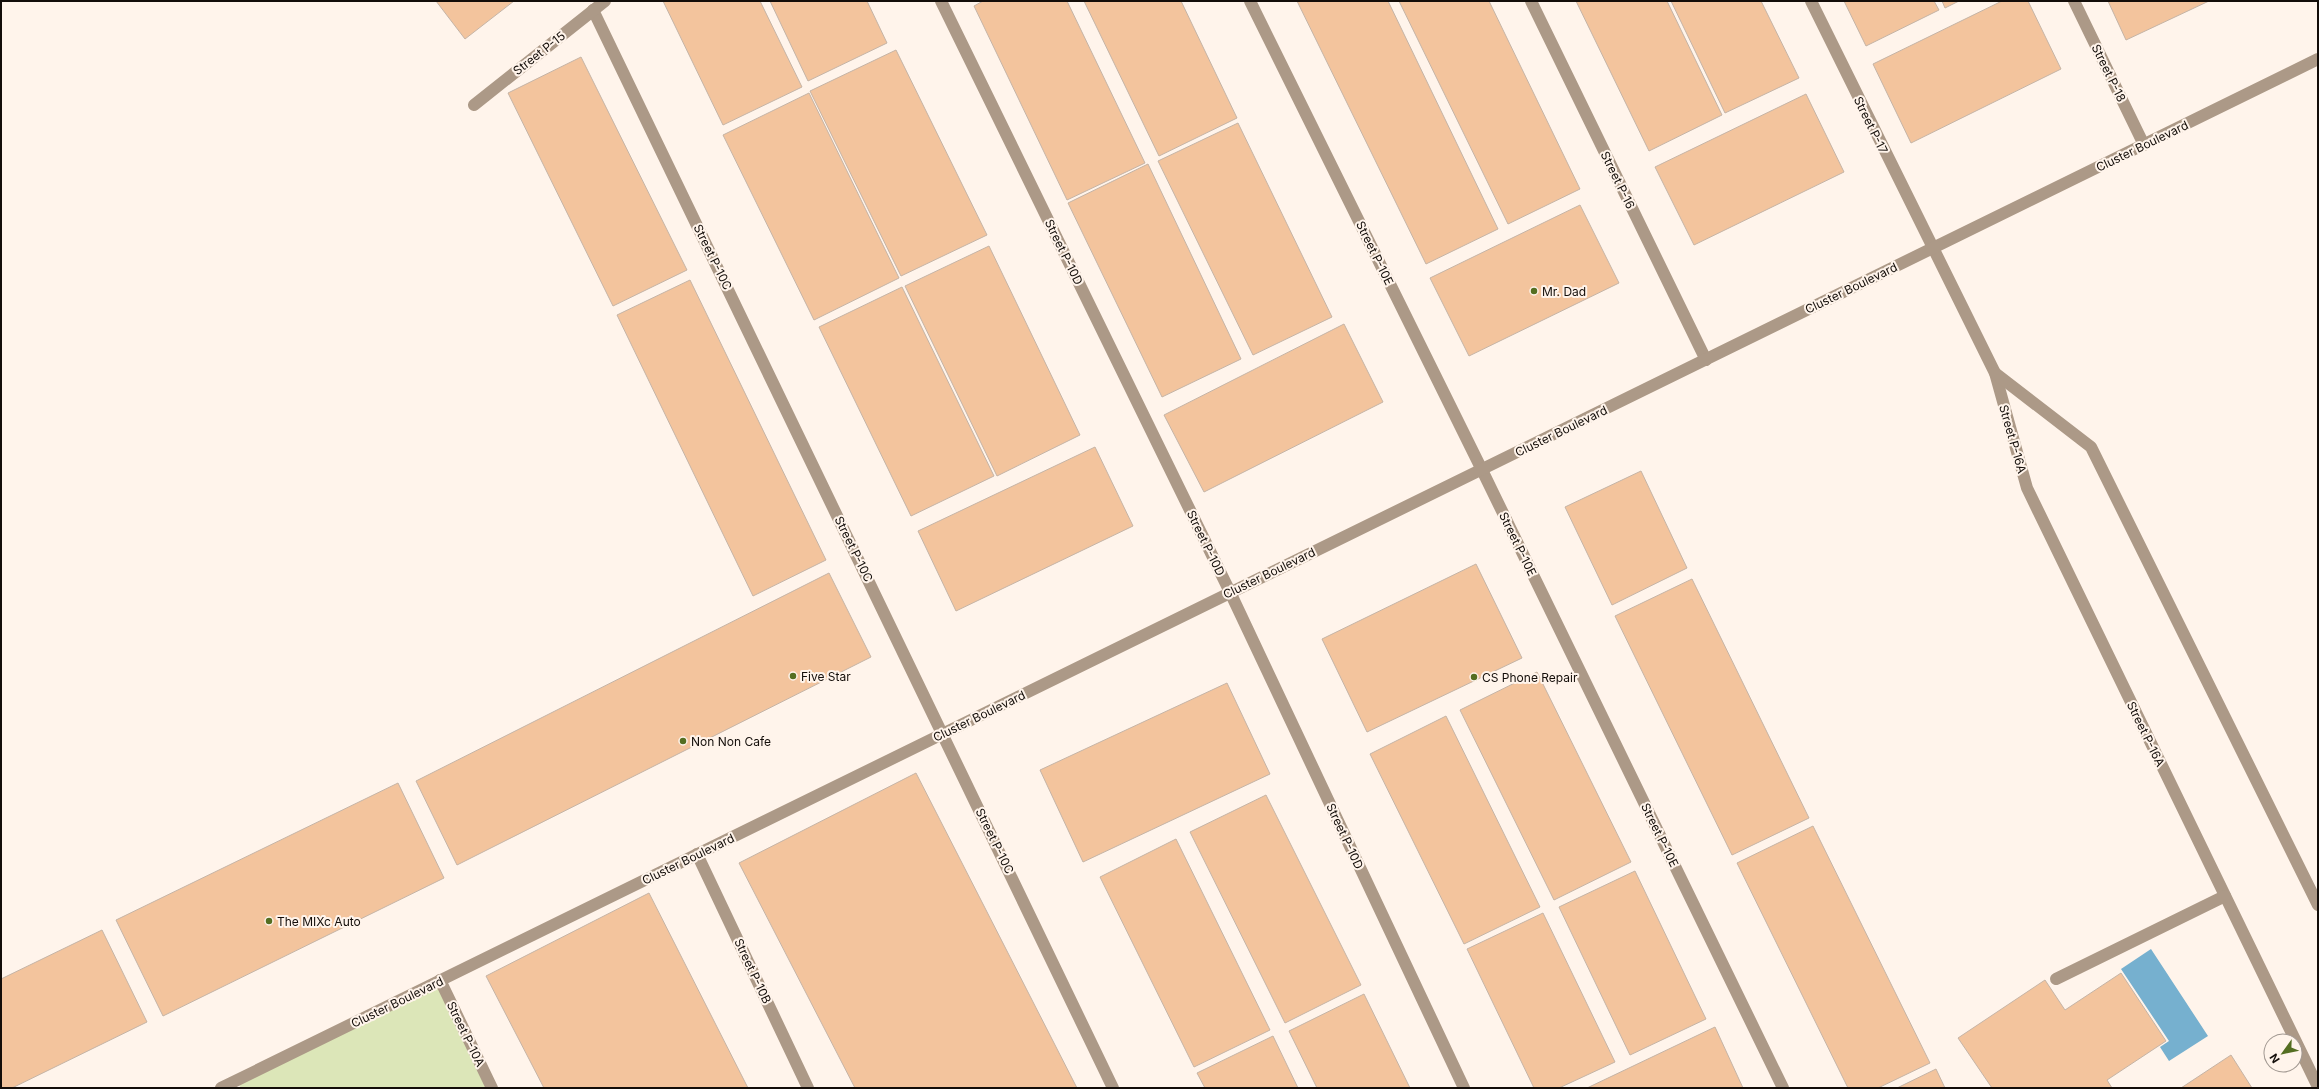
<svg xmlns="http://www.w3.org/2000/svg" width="2319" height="1089" font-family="Inter,sans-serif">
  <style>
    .green { fill: #dce6b8 }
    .water { fill: #76b0cf }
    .building { fill: #f3c49d; stroke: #c5b4a6 }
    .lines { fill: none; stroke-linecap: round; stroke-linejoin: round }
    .minor { stroke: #ac9987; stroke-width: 12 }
    .poi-dot { fill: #546e21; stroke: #fff4eb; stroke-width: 1.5 }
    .labels { text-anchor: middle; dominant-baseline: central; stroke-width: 4; stroke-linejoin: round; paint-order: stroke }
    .street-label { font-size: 12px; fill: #130d09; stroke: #fff4eb }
    .poi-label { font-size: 12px; fill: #130d09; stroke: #fff4eb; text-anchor: start }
  </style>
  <rect width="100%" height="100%" fill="#fff4eb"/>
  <path class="green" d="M 440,980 L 492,1088 L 241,1088 L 236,1080 Z"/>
  <path class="water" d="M 2151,949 L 2208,1036 L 2169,1061 L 2160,1047 L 2169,1041 L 2121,969 Z"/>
  <g class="building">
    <path d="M 436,1 L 514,1 L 465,39 Z"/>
    <path d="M 663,1 L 760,1 L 802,87 L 723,125 Z"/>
    <path d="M 770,1 L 867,1 L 887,43 L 808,81 Z"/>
    <path d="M 983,1 L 1067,1 L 1145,163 L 1067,200 L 974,6 Z"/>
    <path d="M 1084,1 L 1181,1 L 1237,118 L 1159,156 Z"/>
    <path d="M 1297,1 L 1388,1 L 1498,229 L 1426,264 Z"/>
    <path d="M 1399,1 L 1489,1 L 1580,189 L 1508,224 Z"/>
    <path d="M 1576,1 L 1667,1 L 1722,115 L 1649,151 Z"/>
    <path d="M 1671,1 L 1761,1 L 1799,78 L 1725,113 Z"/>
    <path d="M 1844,1 L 1934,1 L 1939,10 L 1866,46 Z"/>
    <path d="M 1942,1 L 1959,1 L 1945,8 Z"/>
    <path d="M 2002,1 L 2028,1 L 2061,69 L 1911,143 L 1873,64 Z"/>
    <path d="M 2108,1 L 2209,1 L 2126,40 Z"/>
    <path d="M 896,50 L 987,235 L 901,276 L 810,91 Z"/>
    <path d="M 581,57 L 687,270 L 613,306 L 508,93 Z"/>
    <path d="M 809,93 L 899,278 L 814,320 L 723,135 Z"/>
    <path d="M 1806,94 L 1844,172 L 1694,245 L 1655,167 Z"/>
    <path d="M 1238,123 L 1332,317 L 1253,355 L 1158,161 Z"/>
    <path d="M 1148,164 L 1241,359 L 1162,397 L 1068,203 Z"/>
    <path d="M 1580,205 L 1619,283 L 1469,356 L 1430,278 Z"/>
    <path d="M 989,246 L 1080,435 L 997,476 L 905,286 Z"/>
    <path d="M 690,280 L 826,560 L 753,596 L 617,315 Z"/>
    <path d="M 902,287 L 994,476 L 911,516 L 819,327 Z"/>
    <path d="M 1344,324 L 1383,402 L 1204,492 L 1164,415 Z"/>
    <path d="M 1095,447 L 1133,526 L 956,611 L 918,531 Z"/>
    <path d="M 1641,471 L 1687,568 L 1612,605 L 1565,507 Z"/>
    <path d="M 1476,564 L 1522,658 L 1367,732 L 1322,639 Z"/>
    <path d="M 829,573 L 871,657 L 457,865 L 416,781 Z"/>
    <path d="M 1692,579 L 1809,818 L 1732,855 L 1615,616 Z"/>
    <path d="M 1537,672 L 1631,862 L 1554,900 L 1460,710 Z"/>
    <path d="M 1227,683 L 1270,774 L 1083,862 L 1040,770 Z"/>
    <path d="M 1446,716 L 1540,907 L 1464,944 L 1370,754 Z"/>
    <path d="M 916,773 L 1077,1088 L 855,1088 L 739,863 Z"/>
    <path d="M 398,783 L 444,878 L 163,1016 L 116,920 Z"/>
    <path d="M 1266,795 L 1361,985 L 1285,1023 L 1190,832 Z"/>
    <path d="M 1813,826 L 1930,1063 L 1878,1088 L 1848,1088 L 1737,863 Z"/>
    <path d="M 1176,839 L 1270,1030 L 1194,1067 L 1100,877 Z"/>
    <path d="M 1635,871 L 1706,1019 L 1630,1055 L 1559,907 Z"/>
    <path d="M 649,893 L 748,1088 L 544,1088 L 486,976 Z"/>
    <path d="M 1543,913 L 1615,1062 L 1559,1088 L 1534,1088 L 1467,949 Z"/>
    <path d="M 102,930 L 147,1022 L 12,1088 L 1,1088 L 1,979 Z"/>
    <path d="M 2121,973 L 2166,1041 L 2107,1080 L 2112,1088 L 1992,1088 L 1958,1038 L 2045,980 L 2065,1010 Z"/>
    <path d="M 1364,994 L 1410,1088 L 1317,1088 L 1289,1031 Z"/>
    <path d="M 1715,1027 L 1743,1088 L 1587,1088 Z"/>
    <path d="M 1273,1036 L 1298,1088 L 1205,1088 L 1197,1073 Z"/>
    <path d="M 2231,1055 L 2252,1088 L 2181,1088 Z"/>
    <path d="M 1936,1069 L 1945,1088 L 1897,1088 Z"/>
  </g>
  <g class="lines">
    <g class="minor">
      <path d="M 941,1 L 1230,592 L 1464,1088"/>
      <path d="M 1250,1 L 1482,470 L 1783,1088"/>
      <path d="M 1531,1 L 1706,360"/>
      <path d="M 1811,1 L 1995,373 L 2027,488 L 2318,1087"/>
      <path d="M 2074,1 L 2144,145"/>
      <path d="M 593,10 L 1113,1088"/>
      <path d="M 474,105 L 605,1"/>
      <path d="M 1995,373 L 2091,447 L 2318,905"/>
      <path d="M 697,854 L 808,1088"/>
      <path d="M 2056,979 L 2225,896"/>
      <path d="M 440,980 L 492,1088"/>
      <path d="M 221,1088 L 2318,59"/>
    </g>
  </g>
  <g class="poi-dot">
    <circle cx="1534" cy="291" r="4"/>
    <circle cx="793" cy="676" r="4"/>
    <circle cx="1474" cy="677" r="4"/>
    <circle cx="683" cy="741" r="4"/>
    <circle cx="269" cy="921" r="4"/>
  </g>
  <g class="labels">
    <g class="street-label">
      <text transform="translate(539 53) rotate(-38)">Street P-15</text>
      <text transform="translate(2109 73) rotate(64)">Street P-18</text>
      <text transform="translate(1871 125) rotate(64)">Street P-17</text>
      <text transform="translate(2142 146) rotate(-26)">Cluster Boulevard</text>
      <text transform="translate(1618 180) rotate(64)">Street P-16</text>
      <text transform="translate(1064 252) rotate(64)">Street P-10D</text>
      <text transform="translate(1375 253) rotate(64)">Street P-10E</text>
      <text transform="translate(713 257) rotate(64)">Street P-10C</text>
      <text transform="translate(1851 288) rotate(-26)">Cluster Boulevard</text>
      <text transform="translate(1561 431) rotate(-26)">Cluster Boulevard</text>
      <text transform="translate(2013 439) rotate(74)">Street P-16A</text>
      <text transform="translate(1206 543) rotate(64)">Street P-10D</text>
      <text transform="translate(1518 544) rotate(64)">Street P-10E</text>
      <text transform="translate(854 549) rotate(64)">Street P-10C</text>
      <text transform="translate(1269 573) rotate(-26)">Cluster Boulevard</text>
      <text transform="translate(979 716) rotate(-26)">Cluster Boulevard</text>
      <text transform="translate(2146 734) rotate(64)">Street P-16A</text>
      <text transform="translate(1660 835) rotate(64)">Street P-10E</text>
      <text transform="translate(1345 836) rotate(65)">Street P-10D</text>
      <text transform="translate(995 841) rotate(64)">Street P-10C</text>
      <text transform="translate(688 859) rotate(-26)">Cluster Boulevard</text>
      <text transform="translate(753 971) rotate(65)">Street P-10B</text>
      <text transform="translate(397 1002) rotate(-26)">Cluster Boulevard</text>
      <text transform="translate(466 1034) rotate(64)">Street P-10A</text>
    </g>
    <g class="poi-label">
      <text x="1542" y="291">Mr. Dad</text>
      <text x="801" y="676">Five Star</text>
      <text x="1482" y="677">CS Phone Repair</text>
      <text x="691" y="741">Non Non Cafe</text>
      <text x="277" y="921">The MIXc Auto</text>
    </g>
  </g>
  <rect width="2319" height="1089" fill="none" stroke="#130d09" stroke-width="4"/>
  <g transform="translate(2283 1053) rotate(237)"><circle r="19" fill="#fff4eb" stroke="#a19891"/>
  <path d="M0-3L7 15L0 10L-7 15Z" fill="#546e21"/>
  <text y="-6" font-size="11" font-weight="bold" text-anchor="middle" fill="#130d09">N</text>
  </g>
</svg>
